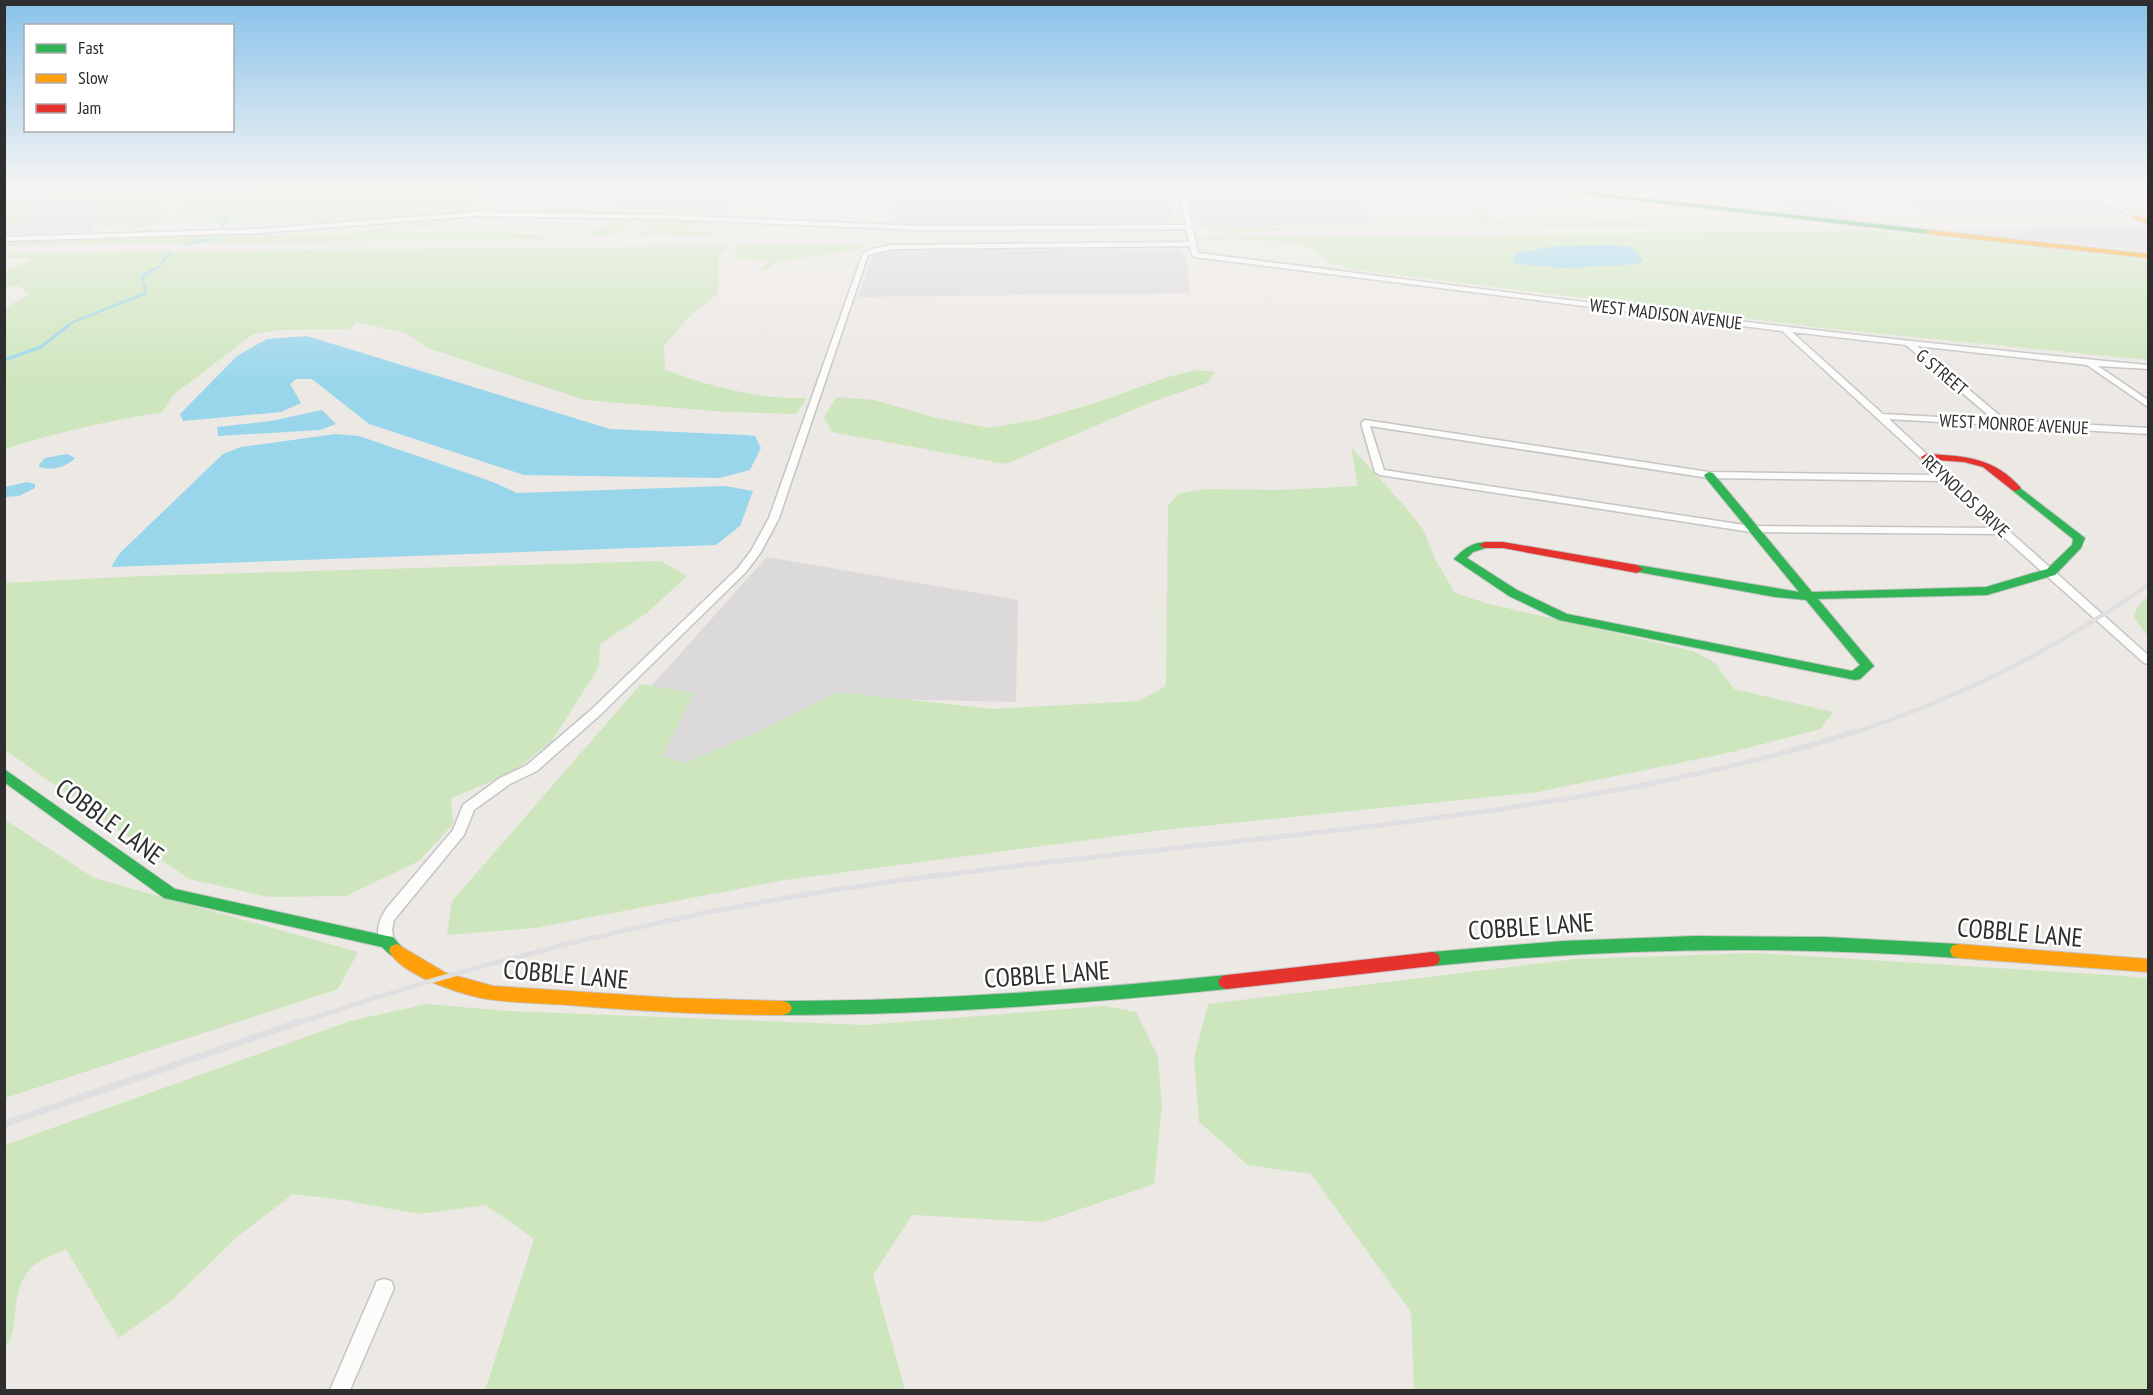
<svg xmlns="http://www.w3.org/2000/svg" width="2153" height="1395" font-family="'PT Sans Narrow',sans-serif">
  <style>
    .industrial { fill: #dcd9db }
    .green { fill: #cee6be }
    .water { fill: #99d6ec }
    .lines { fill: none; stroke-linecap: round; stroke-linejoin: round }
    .stream-far1 { stroke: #99d6ec; stroke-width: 2 }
    .stream { stroke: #99d6ec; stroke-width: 3 }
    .street-casing { stroke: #c5c4c5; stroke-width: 3 }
    .fast-casing { stroke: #c5c4c5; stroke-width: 2 }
    .slow-casing { stroke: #c5c4c5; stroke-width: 2 }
    .jam-casing { stroke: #c5c4c5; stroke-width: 2 }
    .street { fill: #fcfcfb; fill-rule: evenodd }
    .fast { fill: #30b455; fill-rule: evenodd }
    .slow { fill: #ff9f0a; fill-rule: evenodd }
    .jam { fill: #e5322d; fill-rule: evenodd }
    .rail-far2 { stroke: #dfdfe1; stroke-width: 4 }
    .rail-far1 { stroke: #dfdfe1; stroke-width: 5 }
    .rail { stroke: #dfdfe1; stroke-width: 7 }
    .labels { text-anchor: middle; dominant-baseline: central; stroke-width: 5; stroke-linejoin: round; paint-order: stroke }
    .far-street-label { font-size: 18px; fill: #2e2e2e; stroke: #fff }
    .near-street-label { font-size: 26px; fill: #2e2e2e; stroke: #fff }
  </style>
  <rect width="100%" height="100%" fill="#ece8e4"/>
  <g class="industrial">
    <path d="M 634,187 L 745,187 L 726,213 L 610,209 Z"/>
    <path d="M 950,187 L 1168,187 L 1172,219 L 1165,224 L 889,223 L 903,192 L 948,192 Z"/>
    <path d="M 1187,187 L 1353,187 L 1376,224 L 1197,228 Z"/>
    <path d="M 1768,187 L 1811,187 L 1859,221 L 1796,215 Z"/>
    <path d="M 1883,187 L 2069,187 L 2125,214 L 1931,216 Z"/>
    <path d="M 130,195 L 88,232 L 5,235 L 4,196 Z"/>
    <path d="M 2148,226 L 2148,251 L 1954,232 L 1949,229 Z"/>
    <path d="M 1178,249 L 1186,256 L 1190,293 L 858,297 L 872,256 L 888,251 Z"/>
    <path d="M 767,557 L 1018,600 L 1016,702 L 837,698 L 693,769 L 593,751 Z"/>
  </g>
  <g class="green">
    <path d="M 5,187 L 21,187 L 14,190 L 11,195 L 28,201 L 36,208 L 26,220 L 5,226 Z"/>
    <path d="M 78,187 L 179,187 L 165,206 L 169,220 C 141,230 124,230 95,226 L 98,212 L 96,201 L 47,195 L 36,192 Z"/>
    <path d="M 194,187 L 524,187 L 489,190 L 464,196 C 473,206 489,206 501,209 L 491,210 C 385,217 278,229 172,221 Z"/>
    <path d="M 551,208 L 606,208 L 710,215 L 516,212 L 516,210 Z"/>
    <path d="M 1477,208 L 1486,209 L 1493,221 L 1507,223 L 1630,222 L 1654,225 L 1652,227 L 1644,228 L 1286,230 L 1230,234 L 1200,230 L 1479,222 L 1472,210 Z"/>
    <path d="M 624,219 L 632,221 C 629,223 627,226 625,229 C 614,237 594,238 583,232 L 609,226 L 613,220 Z"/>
    <path d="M 454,220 L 444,226 L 365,233 L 491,232 L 564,237 L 543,239 L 5,246 L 5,242 L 138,237 L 350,234 L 420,221 L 427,223 Z"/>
    <path d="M 656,221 L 699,221 L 704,226 L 687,227 L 685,229 L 716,233 L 717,235 C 698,240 678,233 659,234 C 645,234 633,237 620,236 L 656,229 L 647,225 Z"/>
    <path d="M 1871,230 L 2148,259 L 2148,360 L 1824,328 L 1344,268 L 1343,265 L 1332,265 L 1310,247 L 1290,242 L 1195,239 L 1210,236 C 1428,238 1649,232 1871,230 Z"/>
    <path d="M 767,244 L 853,244 L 865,248 L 777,262 L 766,270 L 759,270 L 769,260 L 737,259 L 732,257 L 742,245 Z"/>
    <path d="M 728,246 L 719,257 L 718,293 L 688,318 L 664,346 L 665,370 C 711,387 758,399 807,398 L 796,414 L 726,412 L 585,400 L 428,348 L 406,333 L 356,322 L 349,329 L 275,330 L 252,335 L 174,394 L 162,412 C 108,421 57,432 5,449 L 5,308 L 29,294 L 19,286 L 5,287 L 5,270 L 33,260 L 25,258 L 5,258 L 5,253 Z"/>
    <path d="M 1196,370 L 1215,372 L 1207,383 L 1149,403 L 1006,464 L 832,432 L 824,417 L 837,397 L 874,400 L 933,417 L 990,428 L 1040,419 L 1095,403 L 1168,377 Z"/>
    <path d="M 1351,447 L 1408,510 L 1424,531 L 1435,559 L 1455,593 L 1489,604 L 1693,651 L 1715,663 L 1734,689 L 1833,712 L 1821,729 L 1732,752 L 1538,792 L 1163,830 L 785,880 L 535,928 L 447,935 L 452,901 L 641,684 L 694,693 L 662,756 L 685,763 L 753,734 L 838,692 L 993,709 L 1138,701 L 1166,686 L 1168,506 L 1178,494 L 1207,489 L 1280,490 L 1358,486 Z"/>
    <path d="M 661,561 L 687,576 L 647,613 L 600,644 L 599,667 L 551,742 L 512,773 L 451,798 L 453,824 L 419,861 L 346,896 L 269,897 L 189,879 L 5,750 L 4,583 L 143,576 Z"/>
    <path d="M 2148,597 L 2148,637 L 2133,616 L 2141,602 Z"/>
    <path d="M 4,819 L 94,878 L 358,952 L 338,989 L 5,1098 Z"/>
    <path d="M 1756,953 L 2126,976 L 2148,979 L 2148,1390 L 1414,1390 L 1411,1312 L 1311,1174 L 1248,1165 L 1199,1122 L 1194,1058 L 1208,1004 L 1575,959 Z"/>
    <path d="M 427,1004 L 507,1011 L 866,1025 L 1104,1006 L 1136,1012 L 1158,1057 L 1162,1105 L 1154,1184 L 1043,1222 L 912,1215 L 873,1275 L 905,1390 L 485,1390 L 534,1239 L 486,1205 L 419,1214 L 343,1200 L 293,1194 L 237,1237 L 172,1300 L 119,1338 L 66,1249 C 22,1267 19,1276 14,1322 C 13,1333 12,1339 5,1347 L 5,1145 L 350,1021 Z"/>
  </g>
  <g class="water">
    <path d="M 1611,245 L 1631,247 L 1643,260 L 1639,264 L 1566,268 L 1517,264 L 1512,260 L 1516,253 L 1557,246 Z"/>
    <path d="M 307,336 L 610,429 L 745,435 L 755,436 L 761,448 L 750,470 L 719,478 L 524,475 L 369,424 L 312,379 L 296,379 L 290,384 L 301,403 L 281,412 L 183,421 L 180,414 L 237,356 L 267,339 Z"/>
    <path d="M 322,410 L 336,424 L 320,430 L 218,436 L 217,427 L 271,421 Z"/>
    <path d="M 336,434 L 359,436 L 493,482 L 517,493 L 725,486 L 753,491 L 740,526 L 716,545 L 111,567 L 120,553 L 223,454 L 241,447 Z"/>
    <path d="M 67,454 L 75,458 C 67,467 49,472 38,466 L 45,458 Z"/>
    <path d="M 27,482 L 35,484 L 35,488 L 19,496 L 5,497 L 5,487 Z"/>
  </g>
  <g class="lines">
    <g class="stream-far1">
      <path d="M 184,245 L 211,239 L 227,221 L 214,215 L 225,204 L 252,187"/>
      <path d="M 67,327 L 73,322 L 146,293 L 142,276 L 159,267 L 170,253"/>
    </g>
    <path class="stream" d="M 4,360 L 41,347 L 69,325"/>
    <g class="street-casing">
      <g id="street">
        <path d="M 1178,187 L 1184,187 L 1198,253 C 1515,293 1831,336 2148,365 L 2148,369 L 2098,366 L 2148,400 L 2148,407 L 2087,365 L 1917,346 L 2005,420 L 2148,428 L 2148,434 L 1889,419 L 2007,529 L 2148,655 L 2148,664 L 2144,663 L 2000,534 L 1751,532 L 1380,475 L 1375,472 L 1361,423 L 1365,420 L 1709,472 L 1939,475 L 1782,331 L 1195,257 L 1192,255 L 1190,246 L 892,249 L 868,255 L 779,518 L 761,552 L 746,572 L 600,715 L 537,771 L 510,784 L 474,810 L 464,835 L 394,920 L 392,930 L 394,942 L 392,946 L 387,948 L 382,946 C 375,932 378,922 386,909 L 453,830 L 463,805 L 500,778 L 527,765 L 592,709 L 738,568 L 751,551 L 769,518 L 863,253 L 872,249 L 892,245 L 1189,242 L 1186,229 L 920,230 L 666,219 L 476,216 L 259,233 L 4,241 L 4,237 L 259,229 L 476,212 L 666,215 L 920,226 L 1186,225 ZM 1792,332 L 1906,345 L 1994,420 L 1883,414 ZM 1370,426 L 1709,478 L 1945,481 L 1994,528 L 1751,526 L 1384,470 Z"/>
        <path d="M 2075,187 L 2082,187 L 2140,217 L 2135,218 Z"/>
        <path d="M 384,1279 L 391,1281 L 394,1288 L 350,1390 L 330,1390 L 377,1281 Z"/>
      </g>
    </g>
    <g class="fast-casing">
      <g id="fast">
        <path d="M 1519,187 L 1540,187 L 1930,230 L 1934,232 L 1930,234 Z"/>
        <path d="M 1709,472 L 1713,473 L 1812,592 L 1986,587 L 2047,569 L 2072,545 L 2073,539 L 2012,490 L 2012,486 L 2016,485 L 2085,538 L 2081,548 L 2055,575 L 1987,595 L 1818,599 L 1874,666 L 1860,679 L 1855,680 L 1559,620 L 1509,596 L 1454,559 C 1463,549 1475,540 1489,543 L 1489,547 L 1473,552 L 1467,558 L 1517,590 L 1567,614 L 1852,671 L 1860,665 L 1806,600 L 1775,597 L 1633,571 L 1631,569 L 1633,567 L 1637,565 L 1799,592 L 1705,477 L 1704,475 Z"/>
        <path d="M 4,769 L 175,889 L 387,936 L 393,937 L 405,951 L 403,956 C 393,959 389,954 382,947 L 164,898 L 4,782 Z"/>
        <path d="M 1695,936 L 1826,937 L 1958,944 L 1964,946 L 1966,951 L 1964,956 L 1958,958 C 1782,945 1608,948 1432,966 L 1426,964 L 1424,959 L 1426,954 L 1432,952 L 1563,941 Z"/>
        <path d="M 1227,975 L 1233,977 L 1236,982 L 1233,987 L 1227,989 C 1079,1004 932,1015 783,1015 L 777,1013 L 774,1008 L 777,1003 L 783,1001 C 932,1001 1079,990 1227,975 Z"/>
      </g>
    </g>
    <g class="slow-casing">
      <g id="slow">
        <path d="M 2134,215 L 2148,220 L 2148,224 L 2134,219 Z"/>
        <path d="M 1930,230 L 2148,254 L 2148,258 L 1927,234 L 1926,232 Z"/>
        <path d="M 397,944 L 446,973 L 493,986 L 674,998 L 783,1001 L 789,1003 L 792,1008 L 789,1013 L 783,1015 C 711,1015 639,1011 568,1005 C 539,1003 509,1003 481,998 C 455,992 402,975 389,951 L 391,946 Z"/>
        <path d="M 1958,944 L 2148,959 L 2148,972 L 1958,958 L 1952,956 L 1950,951 L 1952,946 Z"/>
      </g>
    </g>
    <g class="jam-casing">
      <g id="jam">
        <path d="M 1926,454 C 1965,456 1994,457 2021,488 L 2016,491 L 2012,490 L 1983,467 L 1964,462 L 1922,459 L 1921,457 Z"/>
        <path d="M 1503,542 L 1637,565 L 1643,569 L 1637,573 L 1503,548 L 1485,548 L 1479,545 L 1485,542 Z"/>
        <path d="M 1432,952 L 1438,954 L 1440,959 L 1438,964 L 1432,966 L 1227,989 L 1221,987 L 1218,982 L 1221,977 L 1227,975 Z"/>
      </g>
    </g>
    <use href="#street" class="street"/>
    <use href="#fast" class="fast"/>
    <use href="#slow" class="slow"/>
    <use href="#jam" class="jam"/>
    <path class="rail-far2" d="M 1853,733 C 1962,697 2054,650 2148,585"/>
    <path class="rail-far1" d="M 295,1024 C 495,956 699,907 909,879 C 1050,861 1191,847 1331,831 C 1509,810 1686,786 1857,731"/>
    <path class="rail" d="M 4,1124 L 299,1022"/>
  </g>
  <linearGradient id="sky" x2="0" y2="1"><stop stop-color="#88c2ea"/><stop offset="0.49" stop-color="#f6f5f3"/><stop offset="1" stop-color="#f6f5f3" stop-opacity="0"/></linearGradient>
  <rect width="2153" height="382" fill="url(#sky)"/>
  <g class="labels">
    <g class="far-street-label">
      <text transform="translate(1666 314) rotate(7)">WEST MADISON AVENUE</text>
      <text transform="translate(1942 372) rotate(40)">G STREET</text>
      <text transform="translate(2014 424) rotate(3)">WEST MONROE AVENUE</text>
      <text transform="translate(1966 496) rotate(43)">REYNOLDS DRIVE</text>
    </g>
    <g class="near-street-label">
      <text transform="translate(110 821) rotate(36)">COBBLE LANE</text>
      <text transform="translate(1531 926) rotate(-4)">COBBLE LANE</text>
      <text transform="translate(2020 932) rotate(5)">COBBLE LANE</text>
      <text transform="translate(566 974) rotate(5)">COBBLE LANE</text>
      <text transform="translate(1047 974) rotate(-4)">COBBLE LANE</text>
    </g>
  </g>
  <rect width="2153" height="1395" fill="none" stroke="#2e2e2e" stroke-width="12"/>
  <rect x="24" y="24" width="210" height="108" fill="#ffffff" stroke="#ababab" stroke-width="1.5"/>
  <rect x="36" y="44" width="30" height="9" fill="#30b455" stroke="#ababab" stroke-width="1.5"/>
  <text x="78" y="54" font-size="18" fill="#2e2e2e">Fast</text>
  <rect x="36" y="74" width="30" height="9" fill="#ff9f0a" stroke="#ababab" stroke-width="1.5"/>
  <text x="78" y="84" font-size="18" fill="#2e2e2e">Slow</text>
  <rect x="36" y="104" width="30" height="9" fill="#e5322d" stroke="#ababab" stroke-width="1.5"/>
  <text x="78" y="114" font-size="18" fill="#2e2e2e">Jam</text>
</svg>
